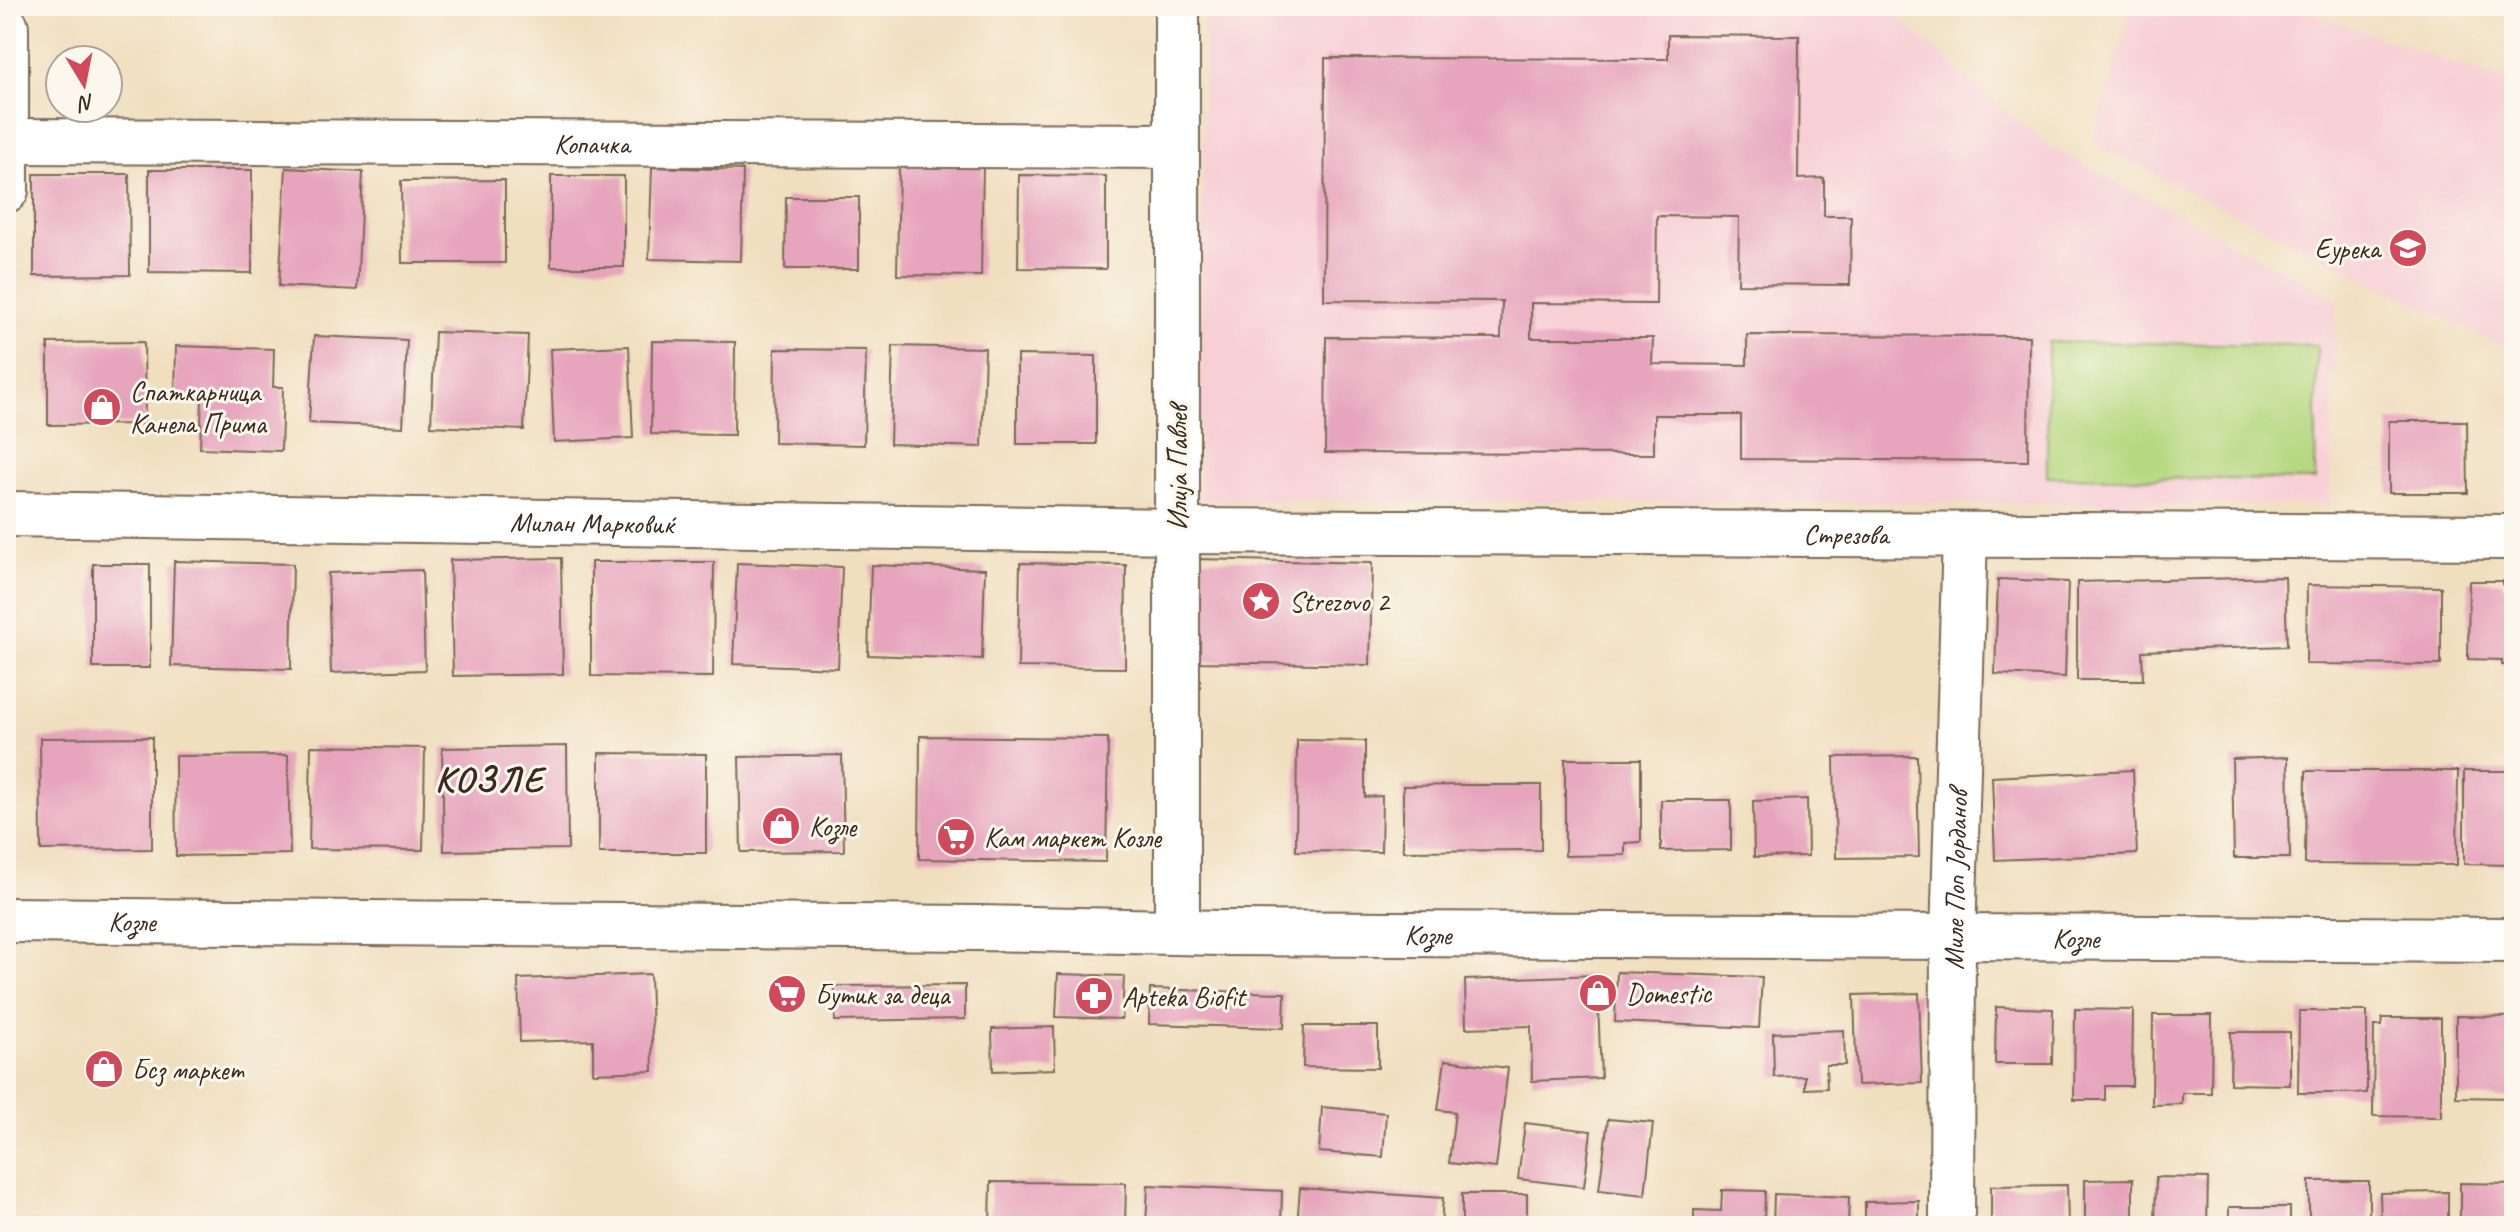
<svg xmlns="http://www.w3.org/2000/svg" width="2520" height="1232" font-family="Caveat,sans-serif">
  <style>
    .built { fill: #f7cfd5 }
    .green { fill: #b6d880; stroke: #78814f; stroke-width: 2 }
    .building { fill: #e7a5bd }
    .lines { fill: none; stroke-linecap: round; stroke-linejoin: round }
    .minor-casing { stroke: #7a6956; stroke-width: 48 }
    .minor { stroke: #fff; stroke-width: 44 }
    .labels { text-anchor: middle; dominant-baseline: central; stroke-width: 6; stroke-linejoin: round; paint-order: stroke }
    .street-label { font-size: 28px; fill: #3b2a1e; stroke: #fbf7ec }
    .poi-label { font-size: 28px; fill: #3b2a1e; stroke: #fbf7ec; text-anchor: start }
    .district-label { font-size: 36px; font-weight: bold; letter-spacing: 2px; fill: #3b2a1e; stroke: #fbf7ec }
  </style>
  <rect width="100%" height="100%" fill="#fbf7ec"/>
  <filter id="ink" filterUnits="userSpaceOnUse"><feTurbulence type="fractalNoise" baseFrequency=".0125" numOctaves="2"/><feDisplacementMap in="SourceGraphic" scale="16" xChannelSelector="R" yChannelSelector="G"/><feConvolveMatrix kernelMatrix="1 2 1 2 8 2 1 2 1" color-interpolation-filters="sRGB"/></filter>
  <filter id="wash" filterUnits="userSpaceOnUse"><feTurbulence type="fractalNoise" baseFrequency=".006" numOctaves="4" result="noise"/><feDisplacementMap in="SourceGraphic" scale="32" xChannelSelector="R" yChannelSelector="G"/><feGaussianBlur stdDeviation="1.8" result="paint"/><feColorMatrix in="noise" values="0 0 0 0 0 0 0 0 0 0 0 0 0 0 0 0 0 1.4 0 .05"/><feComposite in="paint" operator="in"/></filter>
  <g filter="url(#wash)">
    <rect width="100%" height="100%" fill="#f0dfbf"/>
    <g class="built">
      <path d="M 1205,6 L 1874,6 L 1896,16 L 2042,142 L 2336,299 L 2330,505 L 1199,500 Z"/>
      <path d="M 2132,6 L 2291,6 L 2514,84 L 2514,352 L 2092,143 Z"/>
    </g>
    <path class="green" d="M 2048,342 L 2317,345 L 2315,480 L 2047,477 Z"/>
    <g id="blocks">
      <g class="building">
        <path d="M 1668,35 L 1799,36 L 1798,179 L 1824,178 L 1824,216 L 1851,216 L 1850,285 L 1738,284 L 1739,217 L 1657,216 L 1656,304 L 1531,303 L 1531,338 L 1653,338 L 1652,364 L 1747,365 L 1747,335 L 2029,336 L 2028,461 L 1741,459 L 1741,415 L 1654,415 L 1654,454 L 1325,453 L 1326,337 L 1501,338 L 1502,301 L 1324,300 L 1325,58 L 1668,59 Z"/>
        <path d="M 899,163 L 983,165 L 981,276 L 897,275 Z"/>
        <path d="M 652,167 L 743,170 L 741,261 L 649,259 Z"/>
        <path d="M 286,168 L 363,172 L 357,290 L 279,286 Z"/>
        <path d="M 149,170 L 252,170 L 252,273 L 149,272 Z"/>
        <path d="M 34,174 L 129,174 L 130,275 L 34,276 Z"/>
        <path d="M 1019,175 L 1106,176 L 1106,269 L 1018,268 Z"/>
        <rect x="551" y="176" width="73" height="91"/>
        <path d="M 505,180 L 505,263 L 402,263 L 401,181 Z"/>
        <path d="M 786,197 L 859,197 L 859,269 L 785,269 Z"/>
        <path d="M 435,332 L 528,335 L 524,430 L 431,426 Z"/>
        <path d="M 314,336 L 407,340 L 403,427 L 309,423 Z"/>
        <path d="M 652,341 L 735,342 L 734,435 L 651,434 Z"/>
        <path d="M 144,342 L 145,424 L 48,425 L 48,343 Z"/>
        <path d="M 176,346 L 274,349 L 273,387 L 283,387 L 281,451 L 200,448 L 202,399 L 175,398 Z"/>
        <path d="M 629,346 L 633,438 L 554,442 L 550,349 Z"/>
        <path d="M 893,346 L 985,348 L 982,447 L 890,444 Z"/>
        <path d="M 775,349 L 866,350 L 864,445 L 774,443 Z"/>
        <path d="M 1017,355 L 1096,356 L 1096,444 L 1017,444 Z"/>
        <path d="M 2389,421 L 2467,421 L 2468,493 L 2389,493 Z"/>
        <path d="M 561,558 L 563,674 L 453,676 L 450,560 Z"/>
        <path d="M 1198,559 L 1372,563 L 1370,665 L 1196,662 Z"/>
        <path d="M 174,561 L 293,564 L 291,669 L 171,666 Z"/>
        <path d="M 591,562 L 714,562 L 713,677 L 591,676 Z"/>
        <path d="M 737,563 L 842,567 L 838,668 L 733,664 Z"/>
        <path d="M 1020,563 L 1126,565 L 1125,668 L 1018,667 Z"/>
        <rect x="93" y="564" width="57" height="104"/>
        <path d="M 871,565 L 985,569 L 982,659 L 868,655 Z"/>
        <path d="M 422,570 L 425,670 L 331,673 L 328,573 Z"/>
        <path d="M 2285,577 L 2287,646 L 2142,651 L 2143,680 L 2077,680 L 2077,582 Z"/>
        <path d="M 1998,579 L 2068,582 L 2065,677 L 1995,674 Z"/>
        <path d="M 2469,581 L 2503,581 L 2503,585 L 2514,585 L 2514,665 L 2502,665 L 2502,660 L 2468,659 Z"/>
        <path d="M 2307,585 L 2441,587 L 2441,665 L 2306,664 Z"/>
        <path d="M 920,736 L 1108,738 L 1106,862 L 919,859 Z"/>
        <path d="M 152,737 L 152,849 L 41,850 L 40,738 Z"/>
        <path d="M 1297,740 L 1365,741 L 1365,797 L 1382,796 L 1381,852 L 1296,851 Z"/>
        <path d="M 311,746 L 425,748 L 423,850 L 309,849 Z"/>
        <path d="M 567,746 L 568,849 L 444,851 L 442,748 Z"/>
        <path d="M 599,753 L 706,754 L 706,853 L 599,853 Z"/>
        <path d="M 288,755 L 290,854 L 176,856 L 175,756 Z"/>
        <path d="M 842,755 L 844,851 L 741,852 L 739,757 Z"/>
        <path d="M 1917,756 L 1919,857 L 1836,858 L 1834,757 Z"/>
        <path d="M 2288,757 L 2290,858 L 2234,858 L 2232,759 Z"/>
        <path d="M 1565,759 L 1641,759 L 1641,842 L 1625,843 L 1625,855 L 1565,856 Z"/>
        <path d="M 2133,770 L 2137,854 L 1995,860 L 1992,777 Z"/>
        <path d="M 2306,771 L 2458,771 L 2457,865 L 2305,864 Z"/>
        <path d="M 2464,771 L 2514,771 L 2514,865 L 2464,864 Z"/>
        <path d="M 1462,785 L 1541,785 L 1541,850 L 1403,851 L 1403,786 Z"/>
        <path d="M 1807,799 L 1808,856 L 1754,857 L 1753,801 Z"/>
        <path d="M 1661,800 L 1731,800 L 1731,850 L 1661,851 Z"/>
        <path d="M 1617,972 L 1762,977 L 1759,1028 L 1615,1022 Z"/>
        <path d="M 650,974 L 653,1071 L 593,1073 L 593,1040 L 520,1042 L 518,979 Z"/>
        <path d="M 1058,974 L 1124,976 L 1122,1019 L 1056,1017 Z"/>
        <path d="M 1597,975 L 1601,1078 L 1532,1081 L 1531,1026 L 1466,1028 L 1465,980 Z"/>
        <path d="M 965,985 L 965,1019 L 835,1021 L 835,986 Z"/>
        <path d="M 1150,989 L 1285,993 L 1284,1028 L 1149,1024 Z"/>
        <path d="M 1919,993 L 1922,1083 L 1857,1085 L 1854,995 Z"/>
        <path d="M 1996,1007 L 2053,1009 L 2052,1064 L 1995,1064 Z"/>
        <path d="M 2075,1009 L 2133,1010 L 2132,1086 L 2105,1086 L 2105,1100 L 2074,1100 Z"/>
        <path d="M 2299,1011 L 2367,1011 L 2367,1093 L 2298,1093 Z"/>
        <path d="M 2153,1015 L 2212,1015 L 2211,1093 L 2182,1093 L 2182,1104 L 2152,1105 Z"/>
        <path d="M 2456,1016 L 2514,1017 L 2514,1098 L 2456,1097 Z"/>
        <path d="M 2382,1018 L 2441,1018 L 2441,1117 L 2373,1116 L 2374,1026 L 2381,1026 Z"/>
        <path d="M 1304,1026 L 1378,1026 L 1378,1068 L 1303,1067 Z"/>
        <path d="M 1054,1027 L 1055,1069 L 993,1071 L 992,1029 Z"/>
        <path d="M 1844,1030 L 1845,1065 L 1826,1065 L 1827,1088 L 1805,1089 L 1805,1076 L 1774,1077 L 1773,1033 Z"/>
        <path d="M 2231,1032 L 2290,1032 L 2290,1085 L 2230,1084 Z"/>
        <path d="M 1445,1060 L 1508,1068 L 1496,1168 L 1449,1163 L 1455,1112 L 1438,1110 Z"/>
        <path d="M 1322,1107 L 1386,1113 L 1383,1157 L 1319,1152 Z"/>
        <path d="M 1608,1119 L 1653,1123 L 1645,1195 L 1599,1190 Z"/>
        <path d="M 1525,1123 L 1591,1131 L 1584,1187 L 1518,1179 Z"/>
        <path d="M 2156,1177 L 2208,1178 L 2207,1226 L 2155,1226 Z"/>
        <path d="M 2133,1179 L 2133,1226 L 2085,1226 L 2085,1180 Z"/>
        <rect x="2309" y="1181" width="60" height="45"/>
        <path d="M 991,1182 L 1126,1183 L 1125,1226 L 990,1226 Z"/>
        <path d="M 2460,1183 L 2514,1184 L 2514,1226 L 2460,1226 Z"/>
        <path d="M 1148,1185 L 1282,1191 L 1281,1226 L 1146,1225 Z"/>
        <path d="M 2067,1185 L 2068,1226 L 1991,1226 L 1991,1186 Z"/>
        <path d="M 1300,1188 L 1443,1198 L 1441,1226 L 1297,1226 Z"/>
        <path d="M 1722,1190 L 1765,1191 L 1764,1226 L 1694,1226 L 1694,1210 L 1721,1211 Z"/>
        <path d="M 2448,1192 L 2448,1226 L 2381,1226 L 2380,1193 Z"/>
        <rect x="1462" y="1194" width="65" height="32"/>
        <path d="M 1774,1194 L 1849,1197 L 1848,1226 L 1773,1226 Z"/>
        <path d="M 1919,1201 L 1919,1226 L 1865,1226 L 1865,1202 Z"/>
        <rect x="2229" y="1207" width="61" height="19"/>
      </g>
    </g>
  </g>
  <g filter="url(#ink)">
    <use href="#blocks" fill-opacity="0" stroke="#7a6956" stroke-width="2"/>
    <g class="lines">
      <g class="minor-casing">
        <g id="minor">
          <path d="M 1177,6 L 1177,930"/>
          <path d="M 6,27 L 6,190"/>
          <path id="s1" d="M 8,141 L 1177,146"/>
          <path id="s2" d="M 6,514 L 1177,531 L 2514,537"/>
          <path id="s3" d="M 6,920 L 979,928 L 1221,933 L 2514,940"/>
          <path id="s4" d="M 1952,1226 L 1953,938 L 1965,535"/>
        </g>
      </g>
      <use href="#minor" class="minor"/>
    </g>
  </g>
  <defs>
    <g id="school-disc" transform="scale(2)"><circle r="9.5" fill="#d1495b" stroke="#fbf7ec"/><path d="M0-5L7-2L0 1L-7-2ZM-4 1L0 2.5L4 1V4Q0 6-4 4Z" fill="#fff"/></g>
    <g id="shop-disc" transform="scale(2)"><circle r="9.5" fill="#d1495b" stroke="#fbf7ec"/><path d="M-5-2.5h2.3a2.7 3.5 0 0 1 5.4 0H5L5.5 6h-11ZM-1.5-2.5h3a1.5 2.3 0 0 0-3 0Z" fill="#fff"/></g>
    <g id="sight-disc" transform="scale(2)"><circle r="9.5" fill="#d1495b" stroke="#fbf7ec"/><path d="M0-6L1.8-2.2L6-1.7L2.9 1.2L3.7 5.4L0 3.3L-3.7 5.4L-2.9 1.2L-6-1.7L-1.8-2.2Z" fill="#fff"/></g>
    <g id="supermarket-disc" transform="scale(2)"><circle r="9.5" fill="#d1495b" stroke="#fbf7ec"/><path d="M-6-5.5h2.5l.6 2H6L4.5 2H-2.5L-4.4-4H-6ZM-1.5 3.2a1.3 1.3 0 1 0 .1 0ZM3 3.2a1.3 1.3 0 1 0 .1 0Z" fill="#fff"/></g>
    <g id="pharmacy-disc" transform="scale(2)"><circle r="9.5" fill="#d1495b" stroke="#fbf7ec"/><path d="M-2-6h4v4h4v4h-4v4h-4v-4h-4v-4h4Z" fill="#fff"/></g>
  </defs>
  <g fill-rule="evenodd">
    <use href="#school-disc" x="2408" y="248"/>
    <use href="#shop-disc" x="102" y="407"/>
    <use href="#sight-disc" x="1261" y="601"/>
    <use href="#shop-disc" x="781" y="826"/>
    <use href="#supermarket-disc" x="956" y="837"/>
    <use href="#shop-disc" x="1598" y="993"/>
    <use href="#supermarket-disc" x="787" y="994"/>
    <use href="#pharmacy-disc" x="1094" y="996"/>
    <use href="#shop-disc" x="104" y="1069"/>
  </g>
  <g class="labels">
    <g class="street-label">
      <text stroke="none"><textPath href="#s1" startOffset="584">Копачка</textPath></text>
      <text transform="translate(1177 468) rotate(-90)">Илија Павлев</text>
      <text stroke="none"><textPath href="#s2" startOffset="586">Милан Марковиќ</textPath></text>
      <text stroke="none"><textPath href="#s2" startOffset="1840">Стрезова</textPath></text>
      <text stroke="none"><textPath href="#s4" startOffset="346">Миле Поп Јорданов</textPath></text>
      <text stroke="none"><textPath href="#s3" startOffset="126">Козле</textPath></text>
      <text stroke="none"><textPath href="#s3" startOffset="1422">Козле</textPath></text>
      <text stroke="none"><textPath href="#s3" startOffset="2070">Козле</textPath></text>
    </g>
    <g class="poi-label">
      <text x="2380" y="248" text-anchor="end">Еурека</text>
      <text x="130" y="391">Спаткарница<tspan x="130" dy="32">Канела Прима</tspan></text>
      <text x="1289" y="601">Strezovo 2</text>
      <text x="809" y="826">Козле</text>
      <text x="984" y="837">Кам маркет Козле</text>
      <text x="1626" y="993">Domestic</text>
      <text x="815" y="994">Бутик за деца</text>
      <text x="1122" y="996">Apteka Biofit</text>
      <text x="132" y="1069">Бсз маркет</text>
    </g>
    <g class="district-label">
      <text x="490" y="779">КОЗЛЕ</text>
    </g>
  </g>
  <rect width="2520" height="1232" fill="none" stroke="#fbf7ec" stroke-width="32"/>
  <g transform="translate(84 84) rotate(170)"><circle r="38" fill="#fbf7ec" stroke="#aea59a" stroke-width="2"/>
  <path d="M0-6L14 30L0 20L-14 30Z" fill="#d1495b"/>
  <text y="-12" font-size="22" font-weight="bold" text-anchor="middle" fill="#3b2a1e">N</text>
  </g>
</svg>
